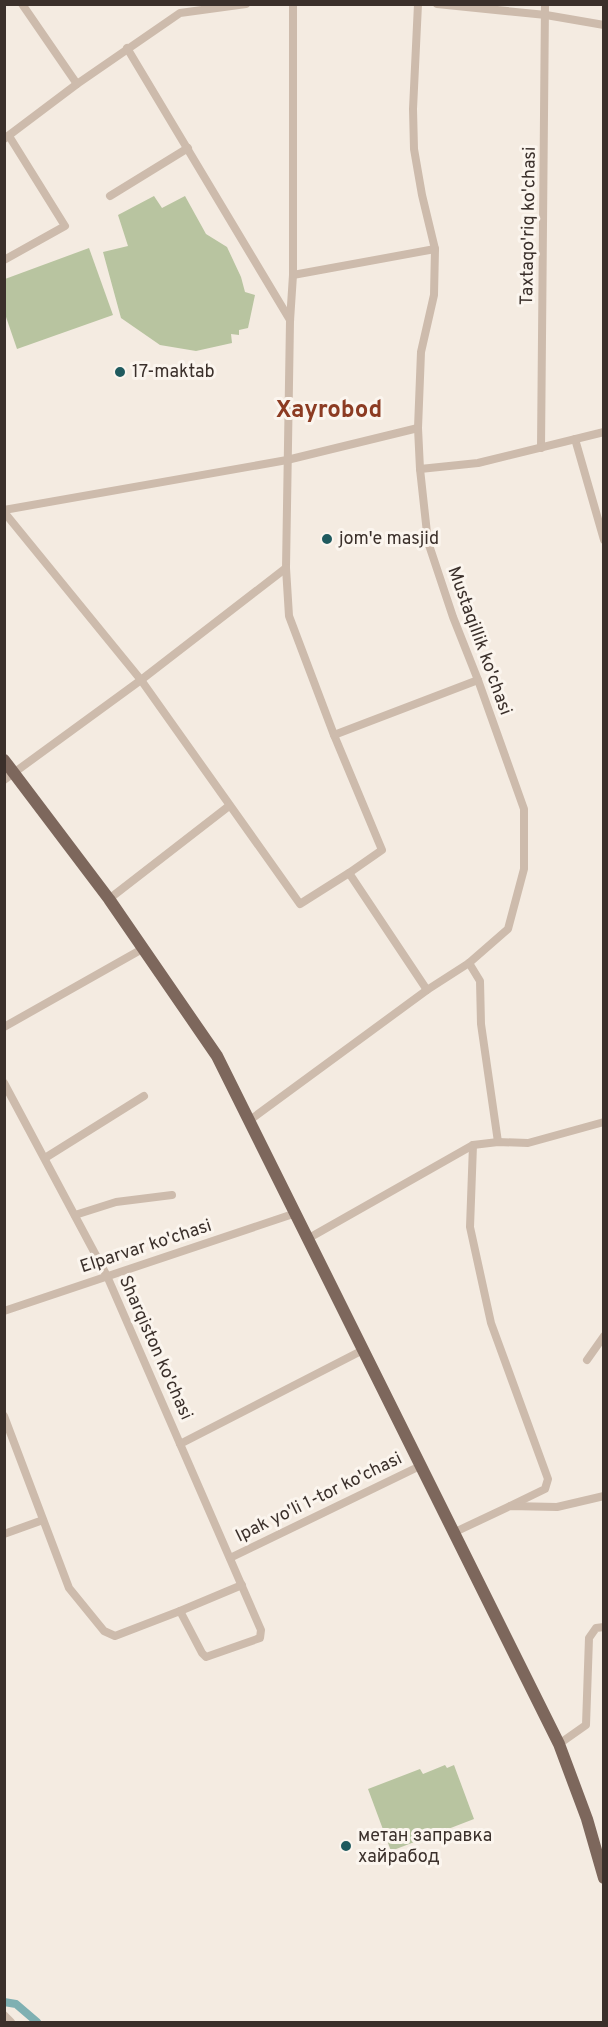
<svg xmlns="http://www.w3.org/2000/svg" width="608" height="2027" font-family="Overpass,sans-serif">
  <style>
    .green { fill: #b8c4a0 }
    .lines { fill: none; stroke-linecap: round; stroke-linejoin: round }
    .canal { stroke: #7fb0b2; stroke-width: 8 }
    .street { stroke: #cdbbac; stroke-width: 8 }
    .primary { stroke: #7d675c; stroke-width: 12 }
    .poi-dot { fill: #1f5a5e; stroke: #fbf5ee; stroke-width: 2 }
    .labels { text-anchor: middle; dominant-baseline: central; stroke-width: 6; stroke-linejoin: round; paint-order: stroke }
    .street-label { font-size: 18px; fill: #3b302b; stroke: #fbf5ee }
    .poi-label { font-size: 18px; fill: #3b302b; stroke: #fbf5ee; text-anchor: start }
    .district-label { font-size: 24px; font-weight: bold; fill: #8c3b22; stroke: #fbf5ee }
  </style>
  <rect width="100%" height="100%" fill="#f4ebe1"/>
  <g class="green">
    <path d="M 154,196 L 162,208 L 185,196 L 206,234 L 227,247 L 241,277 L 245,292 L 255,295 L 248,328 L 239,330 L 239,335 L 231,334 L 232,343 L 196,351 L 160,345 L 121,318 L 103,252 L 128,246 L 118,215 Z"/>
    <path d="M 89,248 L 113,315 L 17,349 L 5,314 L 5,279 Z"/>
    <path d="M 445,1765 L 447,1768 L 454,1765 L 474,1819 L 391,1851 L 368,1789 L 420,1769 L 423,1774 Z"/>
  </g>
  <g class="lines">
    <path class="canal" d="M 4,2002 L 16,2004 L 37,2022"/>
    <g class="street">
      <path d="M 22,4 L 77,84"/>
      <path d="M 437,4 L 546,15 L 604,25"/>
      <path d="M 127,48 L 290,320"/>
      <path d="M 4,139 L 77,84 L 180,13 L 246,4"/>
      <path d="M 110,196 L 188,148"/>
      <path d="M 4,260 L 65,226 L 9,136"/>
      <path d="M 293,275 L 435,249"/>
      <path d="M 575,439 L 604,540"/>
      <path d="M 541,448 L 545,4"/>
      <path d="M 420,469 L 478,463 L 604,432"/>
      <path d="M 4,510 L 287,460 L 418,428"/>
      <path d="M 4,512 L 141,680 L 286,568 L 290,321 L 293,275 L 293,4"/>
      <path d="M 286,568 L 289,616 L 334,735 L 382,850 L 349,873"/>
      <path d="M 334,735 L 478,680"/>
      <path d="M 4,780 L 141,680 L 300,904 L 349,873 L 427,990"/>
      <path d="M 109,899 L 229,806"/>
      <path d="M 469,963 L 480,981 L 481,1024 L 498,1142"/>
      <path d="M 4,1027 L 144,948"/>
      <path d="M 4,1083 L 107,1276 L 261,1630 L 260,1638 L 206,1657 L 202,1653 L 180,1611 L 115,1636 L 104,1631 L 69,1588 L 4,1416"/>
      <path d="M 250,1120 L 427,990 L 469,963 L 508,929 L 524,869 L 524,809 L 478,680 L 453,617 L 428,542 L 420,469 L 418,428 L 421,352 L 434,295 L 435,249 L 422,195 L 414,149 L 413,109 L 418,4"/>
      <path d="M 473,1145 L 470,1227 L 491,1323 L 548,1479 L 545,1489 L 510,1506"/>
      <path d="M 45,1158 L 144,1096"/>
      <path d="M 75,1215 L 116,1202 L 172,1195"/>
      <path d="M 309,1238 L 473,1145 L 498,1142 L 528,1143 L 604,1122"/>
      <path d="M 4,1311 L 296,1213"/>
      <path d="M 587,1360 L 604,1336"/>
      <path d="M 180,1444 L 363,1350"/>
      <path d="M 453,1533 L 510,1506 L 557,1507 L 604,1496"/>
      <path d="M 4,1534 L 43,1520"/>
      <path d="M 230,1558 L 420,1466"/>
      <path d="M 180,1611 L 242,1585"/>
      <path d="M 559,1744 L 586,1725 L 589,1638 L 596,1628 L 604,1627"/>
      <path d="M 4,2015 L 11,2022"/>
    </g>
    <path class="primary" d="M 4,760 L 109,899 L 217,1056 L 559,1744 L 587,1819 L 604,1878"/>
  </g>
  <g class="poi-dot">
    <circle cx="120" cy="372" r="6"/>
    <circle cx="327" cy="539" r="6"/>
    <circle cx="346" cy="1846" r="6"/>
  </g>
  <g class="labels">
    <g class="street-label">
      <text transform="translate(529 226) rotate(-89)">Taxtaqo'riq ko'chasi</text>
      <text transform="translate(479 641) rotate(70)">Mustaqillik ko'chasi</text>
      <text transform="translate(146 1247) rotate(-18)">Elparvar ko'chasi</text>
      <text transform="translate(155 1348) rotate(66)">Sharqiston ko'chasi</text>
      <text transform="translate(319 1498) rotate(-26)">Ipak yo'li 1-tor ko'chasi</text>
    </g>
    <g class="poi-label">
      <text x="132" y="372">17-maktab</text>
      <text x="339" y="539">jom'e masjid</text>
      <text x="358" y="1836">метан заправка<tspan x="358" dy="21">хайрабод</tspan></text>
    </g>
    <g class="district-label">
      <text x="329" y="411">Xayrobod</text>
    </g>
  </g>
  <rect width="608" height="2027" fill="none" stroke="#3b302b" stroke-width="12"/>
</svg>
